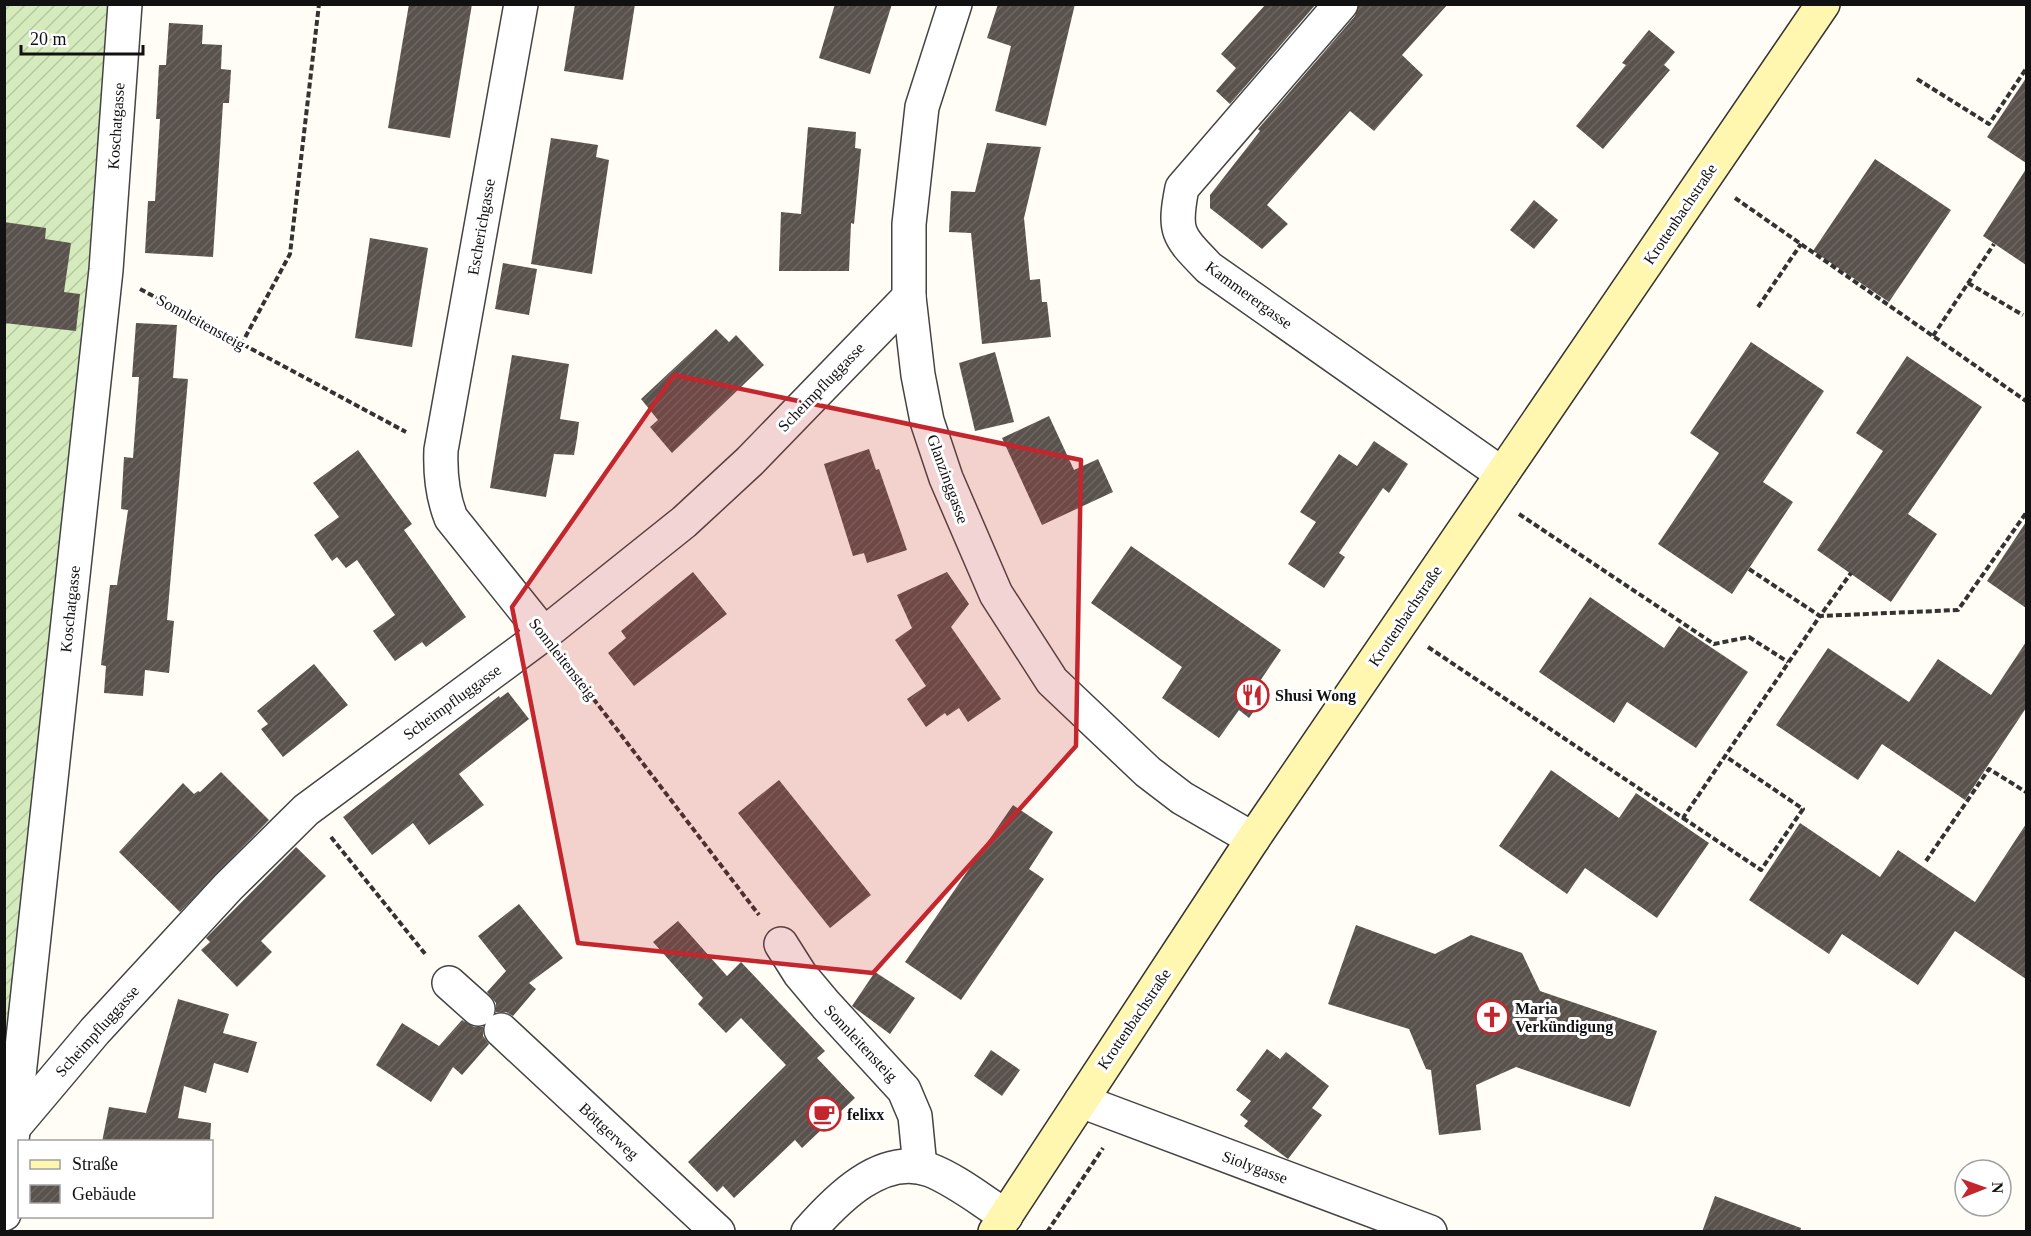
<svg xmlns="http://www.w3.org/2000/svg" width="2031" height="1236" font-family="'Times New Roman',serif">
  <style>
    .garden { fill: url(#garden-furrows) }
    .building { fill: url(#building-hatch) }
    .lines { fill: none; stroke-linecap: round; stroke-linejoin: round }
    .minor-casing { stroke: #444; stroke-width: 36 }
    .tertiary-casing { stroke: #444; stroke-width: 36 }
    .secondary-casing { stroke: #333; stroke-width: 36 }
    .path { stroke: #333; stroke-width: 4; stroke-dasharray: 6 3; stroke-linecap: butt }
    .minor { stroke: #fff; stroke-width: 33 }
    .tertiary { stroke: #fff; stroke-width: 33 }
    .secondary { stroke: #fff6b0; stroke-width: 33 }
    .marked { fill: #c4262e; fill-opacity: 0.2; stroke: #c4262e; stroke-width: 4.5; stroke-linejoin: round }
    .labels { text-anchor: middle; dominant-baseline: central; stroke-width: 6; stroke-linejoin: round; paint-order: stroke }
    .street-label { font-size: 16px; fill: #111; stroke: #fff }
    .poi-label { font-size: 16px; font-weight: bold; fill: #111; stroke: #fff; text-anchor: start }
  </style>
  <defs>
    <pattern id="garden-furrows" width="10" height="10" patternUnits="userSpaceOnUse" patternTransform="scale(1.5)"><rect width="10" height="10" fill="#d5ebbd"/><path d="M-1 1l2-2M0 10L10 0M9 11l2-2" fill="none" stroke="#b6c8a1"/></pattern>
    <pattern id="building-hatch" width="6" height="6" patternUnits="userSpaceOnUse" patternTransform="scale(1.5)"><rect width="6" height="6" fill="#5a524d"/><path d="M-1 1l2-2M0 6l6-6M5 7l2-2" fill="none" stroke="#6d6662"/></pattern>
  </defs>
  <rect width="100%" height="100%" fill="#fffdf5"/>
  <path class="garden" d="M 5,5 L 112,5 L 71,467 L 5,1072 Z"/>
  <g class="building">
    <path d="M 409,4 L 472,4 L 450,138 L 388,128 Z"/>
    <path d="M 575,4 L 635,4 L 623,80 L 564,71 Z"/>
    <path d="M 835,4 L 892,4 L 870,74 L 819,58 Z"/>
    <path d="M 998,4 L 1075,4 L 1046,126 L 995,111 L 1011,46 L 987,38 Z"/>
    <path d="M 1266,4 L 1316,4 L 1230,104 L 1216,91 L 1236,68 L 1221,54 Z"/>
    <path d="M 1359,4 L 1448,4 L 1402,55 L 1423,75 L 1374,131 L 1350,111 L 1267,205 L 1288,224 L 1262,249 L 1210,208 L 1210,195 L 1260,131 L 1258,129 L 1355,16 Z"/>
    <path d="M 169,23 L 203,25 L 202,44 L 222,45 L 221,69 L 231,70 L 229,103 L 223,103 L 213,257 L 145,253 L 148,201 L 155,201 L 160,119 L 156,119 L 159,65 L 166,65 Z"/>
    <path d="M 1649,30 L 1675,52 L 1664,65 L 1670,70 L 1603,149 L 1576,126 L 1626,65 L 1622,63 Z"/>
    <path d="M 2026,78 L 2026,163 L 1987,137 Z"/>
    <path d="M 808,127 L 856,132 L 855,148 L 861,149 L 854,224 L 851,223 L 849,271 L 779,271 L 781,212 L 801,214 Z"/>
    <path d="M 551,138 L 598,145 L 596,157 L 609,160 L 592,274 L 531,264 Z"/>
    <path d="M 987,143 L 1041,147 L 1024,218 L 1030,280 L 1040,279 L 1042,302 L 1047,302 L 1051,337 L 982,344 L 971,233 L 949,232 L 951,191 L 975,192 Z"/>
    <path d="M 1875,159 L 1951,210 L 1889,302 L 1813,251 Z"/>
    <path d="M 2026,169 L 2026,265 L 1983,236 Z"/>
    <path d="M 1534,200 L 1558,220 L 1534,249 L 1510,230 Z"/>
    <path d="M 4,222 L 46,228 L 45,239 L 71,243 L 64,292 L 80,294 L 76,331 L 4,323 Z"/>
    <path d="M 370,238 L 428,248 L 412,347 L 355,338 Z"/>
    <path d="M 503,263 L 537,269 L 529,315 L 495,309 Z"/>
    <path d="M 136,323 L 177,325 L 173,378 L 188,379 L 167,620 L 174,621 L 169,673 L 145,670 L 143,696 L 104,693 L 106,666 L 101,665 L 110,585 L 117,585 L 128,510 L 121,509 L 124,457 L 133,458 L 139,377 L 132,377 Z"/>
    <path d="M 716,329 L 729,342 L 736,335 L 764,365 L 672,453 L 650,427 L 658,420 L 641,399 Z"/>
    <path d="M 1751,342 L 1824,391 L 1763,482 L 1793,502 L 1732,594 L 1658,544 L 1719,453 L 1690,433 Z"/>
    <path d="M 995,352 L 1014,422 L 975,431 L 959,363 Z"/>
    <path d="M 512,355 L 569,364 L 560,419 L 579,422 L 577,438 L 574,455 L 554,454 L 546,497 L 490,488 Z"/>
    <path d="M 1907,356 L 1982,407 L 1908,514 L 1937,534 L 1891,602 L 1817,550 L 1883,451 L 1856,433 Z"/>
    <path d="M 1049,416 L 1074,470 L 1098,459 L 1113,492 L 1042,525 L 1002,438 Z"/>
    <path d="M 1374,441 L 1408,464 L 1389,493 L 1383,488 L 1339,553 L 1345,557 L 1324,588 L 1288,564 L 1316,522 L 1300,512 L 1339,454 L 1357,466 Z"/>
    <path d="M 869,449 L 876,470 L 879,469 L 907,550 L 867,563 L 864,553 L 853,556 L 824,464 Z"/>
    <path d="M 358,450 L 412,524 L 404,530 L 466,617 L 426,647 L 422,642 L 395,661 L 373,631 L 395,615 L 357,560 L 346,568 L 337,557 L 332,561 L 314,535 L 339,517 L 313,483 Z"/>
    <path d="M 2026,522 L 2026,608 L 1987,581 Z"/>
    <path d="M 1131,546 L 1281,650 L 1260,681 L 1269,689 L 1249,718 L 1239,710 L 1219,738 L 1162,698 L 1182,667 L 1091,603 Z"/>
    <path d="M 693,572 L 727,614 L 634,686 L 608,653 L 626,638 L 621,631 Z"/>
    <path d="M 947,572 L 969,604 L 951,627 L 1001,699 L 968,722 L 959,708 L 947,716 L 945,713 L 926,727 L 907,699 L 926,686 L 895,640 L 912,628 L 897,595 Z"/>
    <path d="M 1590,597 L 1664,648 L 1679,626 L 1748,672 L 1696,748 L 1627,702 L 1614,723 L 1539,672 Z"/>
    <path d="M 2026,642 L 2026,708 L 1965,800 L 1882,744 L 1858,780 L 1776,725 L 1828,648 L 1909,702 L 1938,659 L 1991,695 Z"/>
    <path d="M 314,664 L 348,705 L 283,757 L 261,729 L 268,724 L 257,711 Z"/>
    <path d="M 508,692 L 529,719 L 459,774 L 484,805 L 429,845 L 413,823 L 372,855 L 343,817 L 499,696 L 500,698 Z"/>
    <path d="M 1551,770 L 1619,818 L 1636,793 L 1709,843 L 1657,918 L 1585,868 L 1567,894 L 1499,846 Z"/>
    <path d="M 221,772 L 269,820 L 180,912 L 119,852 L 183,783 L 194,794 L 198,791 L 200,792 Z"/>
    <path d="M 779,780 L 871,895 L 830,928 L 738,813 Z"/>
    <path d="M 1013,805 L 1053,832 L 1029,869 L 1044,879 L 961,1000 L 905,962 Z"/>
    <path d="M 1800,823 L 1880,877 L 1898,850 L 1975,902 L 2026,824 L 2026,979 L 1955,931 L 1918,985 L 1842,934 L 1829,954 L 1749,900 Z"/>
    <path d="M 296,847 L 326,876 L 261,941 L 272,952 L 237,987 L 201,950 L 210,942 L 206,938 Z"/>
    <path d="M 519,904 L 563,958 L 529,983 L 536,989 L 513,1016 L 506,1012 L 496,1012 L 496,1003 L 487,992 L 506,971 L 478,936 Z"/>
    <path d="M 678,921 L 727,976 L 741,962 L 825,1051 L 817,1058 L 855,1098 L 802,1148 L 795,1140 L 734,1198 L 723,1186 L 717,1192 L 688,1162 L 786,1065 L 741,1018 L 726,1033 L 698,1004 L 703,998 L 653,942 Z"/>
    <path d="M 1356,925 L 1435,954 L 1471,935 L 1522,953 L 1540,991 L 1657,1031 L 1630,1107 L 1516,1067 L 1476,1085 L 1481,1130 L 1439,1135 L 1431,1070 L 1426,1069 L 1409,1029 L 1328,1004 Z"/>
    <path d="M 875,972 L 915,998 L 890,1034 L 852,1006 Z"/>
    <path d="M 178,999 L 229,1014 L 223,1033 L 257,1042 L 248,1073 L 214,1063 L 206,1093 L 184,1086 L 178,1118 L 211,1123 L 210,1142 L 102,1142 L 109,1107 L 146,1113 Z"/>
    <path d="M 462,1020 L 474,1027 L 483,1027 L 483,1036 L 489,1044 L 462,1075 L 453,1067 L 431,1102 L 376,1065 L 402,1023 L 439,1046 Z"/>
    <path d="M 1267,1049 L 1280,1059 L 1286,1052 L 1329,1086 L 1312,1108 L 1322,1115 L 1288,1159 L 1244,1126 L 1248,1121 L 1240,1115 L 1251,1101 L 1236,1090 Z"/>
    <path d="M 991,1050 L 1020,1070 L 1002,1096 L 974,1076 Z"/>
    <path d="M 1715,1196 L 1801,1228 L 1800,1232 L 1702,1232 Z"/>
  </g>
  <g class="lines">
    <g class="minor-casing">
      <g id="minor">
        <path d="M 521,4 L 441,450 C 440,474 442,495 451,518 L 544,634"/>
        <path d="M 955,4 L 922,107 L 909,224 L 909,297 L 918,375 L 927,421 L 946,478 L 996,594 L 1052,681 L 1148,772 L 1182,798 L 1253,839"/>
        <path d="M 1341,4 L 1182,188 C 1173,233 1178,236 1209,268 L 1502,474"/>
        <path d="M 781,944 L 800,974 L 826,1005 L 904,1090 L 915,1116 L 920,1167"/>
        <path d="M 449,983 L 478,1009"/>
        <path d="M 501,1030 L 718,1232"/>
        <path d="M 1081,1101 L 1430,1232"/>
        <path d="M 14,1127 L 95,1031 L 228,887 L 306,810 L 544,634 L 684,522 L 750,461 L 909,297"/>
        <path d="M 4,1214 L 106,270 L 125,4"/>
      </g>
    </g>
    <g class="tertiary-casing">
      <path id="tertiary" d="M 808,1232 C 836,1200 882,1152 930,1170 C 956,1180 982,1201 1006,1216"/>
    </g>
    <g class="secondary-casing">
      <path id="secondary" d="M 995,1232 L 1253,839 L 1823,4"/>
    </g>
    <g class="path">
      <path d="M 1917,79 L 1989,124 L 2026,69"/>
      <path d="M 1735,198 L 2026,401"/>
      <path d="M 1968,283 L 2023,315"/>
      <path d="M 140,289 L 406,432"/>
      <path d="M 1758,307 L 1801,244"/>
      <path d="M 1933,336 L 1994,244"/>
      <path d="M 241,345 L 290,254 L 319,4"/>
      <path d="M 1519,514 L 1714,644 L 1749,637 L 1788,662"/>
      <path d="M 1749,569 L 1820,616 L 1851,573"/>
      <path d="M 1428,647 L 1683,818 L 1820,616 L 1958,610 L 2026,513"/>
      <path d="M 566,663 L 759,915"/>
      <path d="M 1683,818 L 1761,870 L 1803,809 L 1725,756"/>
      <path d="M 331,837 L 426,955"/>
      <path d="M 1926,861 L 1989,769 L 2026,792"/>
      <path d="M 1047,1232 L 1103,1148"/>
    </g>
    <use href="#minor" class="minor"/>
    <use href="#tertiary" class="tertiary"/>
    <use href="#secondary" class="secondary"/>
  </g>
  <path class="marked" d="M 674,375 L 1081,460 L 1076,746 L 873,973 L 578,943 L 512,607 Z"/>
  <defs>
    <g id="restaurant-ring" transform="scale(1.725)"><circle r="9.5" fill="#fff" stroke="#c4262e" stroke-width="1.5"/><path d="M-5-6h1v4h1v-4h1v4h1v-4h1v5L-1.5 .5V6h-2V.5L-5-1ZM5-6V6H3V1.5H1.5Q1.5-4 5-6Z" fill="#c4262e"/></g>
    <g id="church-ring" transform="scale(1.725)"><circle r="9.5" fill="#fff" stroke="#c4262e" stroke-width="1.5"/><path d="M-1.2-6h2.4v3.5h3.3v2.4h-3.3V6h-2.4V-.1h-3.3v-2.4h3.3Z" fill="#c4262e"/></g>
    <g id="cafe-ring" transform="scale(1.725)"><circle r="9.5" fill="#fff" stroke="#c4262e" stroke-width="1.5"/><path d="M-5.5-4.5H6V0H3Q3 3.5 0 3.5H-2.5Q-5.5 3.5-5.5 0ZM3-3.2v2h1.7v-2ZM-6 4.5H4V6H-6Z" fill="#c4262e"/></g>
  </defs>
  <g fill-rule="evenodd">
    <use href="#restaurant-ring" x="1252" y="695"/>
    <use href="#church-ring" x="1492" y="1017"/>
    <use href="#cafe-ring" x="824" y="1114"/>
  </g>
  <g class="labels">
    <g class="street-label">
      <text transform="translate(116 126) rotate(-86)">Koschatgasse</text>
      <text transform="translate(1680 214) rotate(-56)">Krottenbachstraße</text>
      <text transform="translate(481 227) rotate(-80)">Escherichgasse</text>
      <text transform="translate(1249 295) rotate(36)">Kammerergasse</text>
      <text transform="translate(201 322) rotate(29)">Sonnleitensteig</text>
      <text transform="translate(821 387) rotate(-46)">Scheimpfluggasse</text>
      <text transform="translate(948 479) rotate(70)">Glanzinggasse</text>
      <text transform="translate(70 609) rotate(-84)">Koschatgasse</text>
      <text transform="translate(1405 616) rotate(-56)">Krottenbachstraße</text>
      <text transform="translate(563 659) rotate(52)">Sonnleitensteig</text>
      <text transform="translate(452 702) rotate(-36)">Scheimpfluggasse</text>
      <text transform="translate(1134 1019) rotate(-56)">Krottenbachstraße</text>
      <text transform="translate(97 1031) rotate(-48)">Scheimpfluggasse</text>
      <text transform="translate(861 1043) rotate(47)">Sonnleitensteig</text>
      <text transform="translate(609 1131) rotate(43)">Böttgerweg</text>
      <text transform="translate(1255 1167) rotate(20)">Siolygasse</text>
    </g>
    <g class="poi-label">
      <text x="1275" y="695">Shusi Wong</text>
      <text x="1515" y="1008">Maria<tspan x="1515" dy="18">Verkündigung</tspan></text>
      <text x="847" y="1114">felixx</text>
    </g>
  </g>
  <rect width="2031" height="1236" fill="none" stroke="#111111" stroke-width="12"/>
  <rect x="18" y="1140" width="195" height="78" fill="#ffffff" stroke="#a0a0a0" stroke-width="1.5"/>
  <rect x="30" y="1160" width="30" height="9" fill="#fff6b0" stroke="#a0a0a0" stroke-width="1.5"/>
  <text x="72" y="1170" font-size="18" fill="#111111">Straße</text>
  <rect x="30" y="1185" width="30" height="18" fill="url(#building-hatch)" stroke="#a0a0a0" stroke-width="1.5"/>
  <text x="72" y="1200" font-size="18" fill="#111111">Gebäude</text>
  <g transform="translate(1983 1188) rotate(89)"><circle r="28" fill="#ffffff" stroke="#a0a0a0" stroke-width="1.5"/>
  <path d="M0-4.5L10 22L0 15L-10 22Z" fill="#c4262e"/>
  <text y="-9" font-size="16" font-weight="bold" text-anchor="middle" fill="#111111">N</text>
  </g>
  <path d="M21 45v9h122v-9" fill="none" stroke="#111111" stroke-width="3"/>
  <text x="30" y="45" font-size="18" fill="#111111" stroke="#ffffff" stroke-width="4.5" paint-order="stroke">20 m</text>
</svg>
